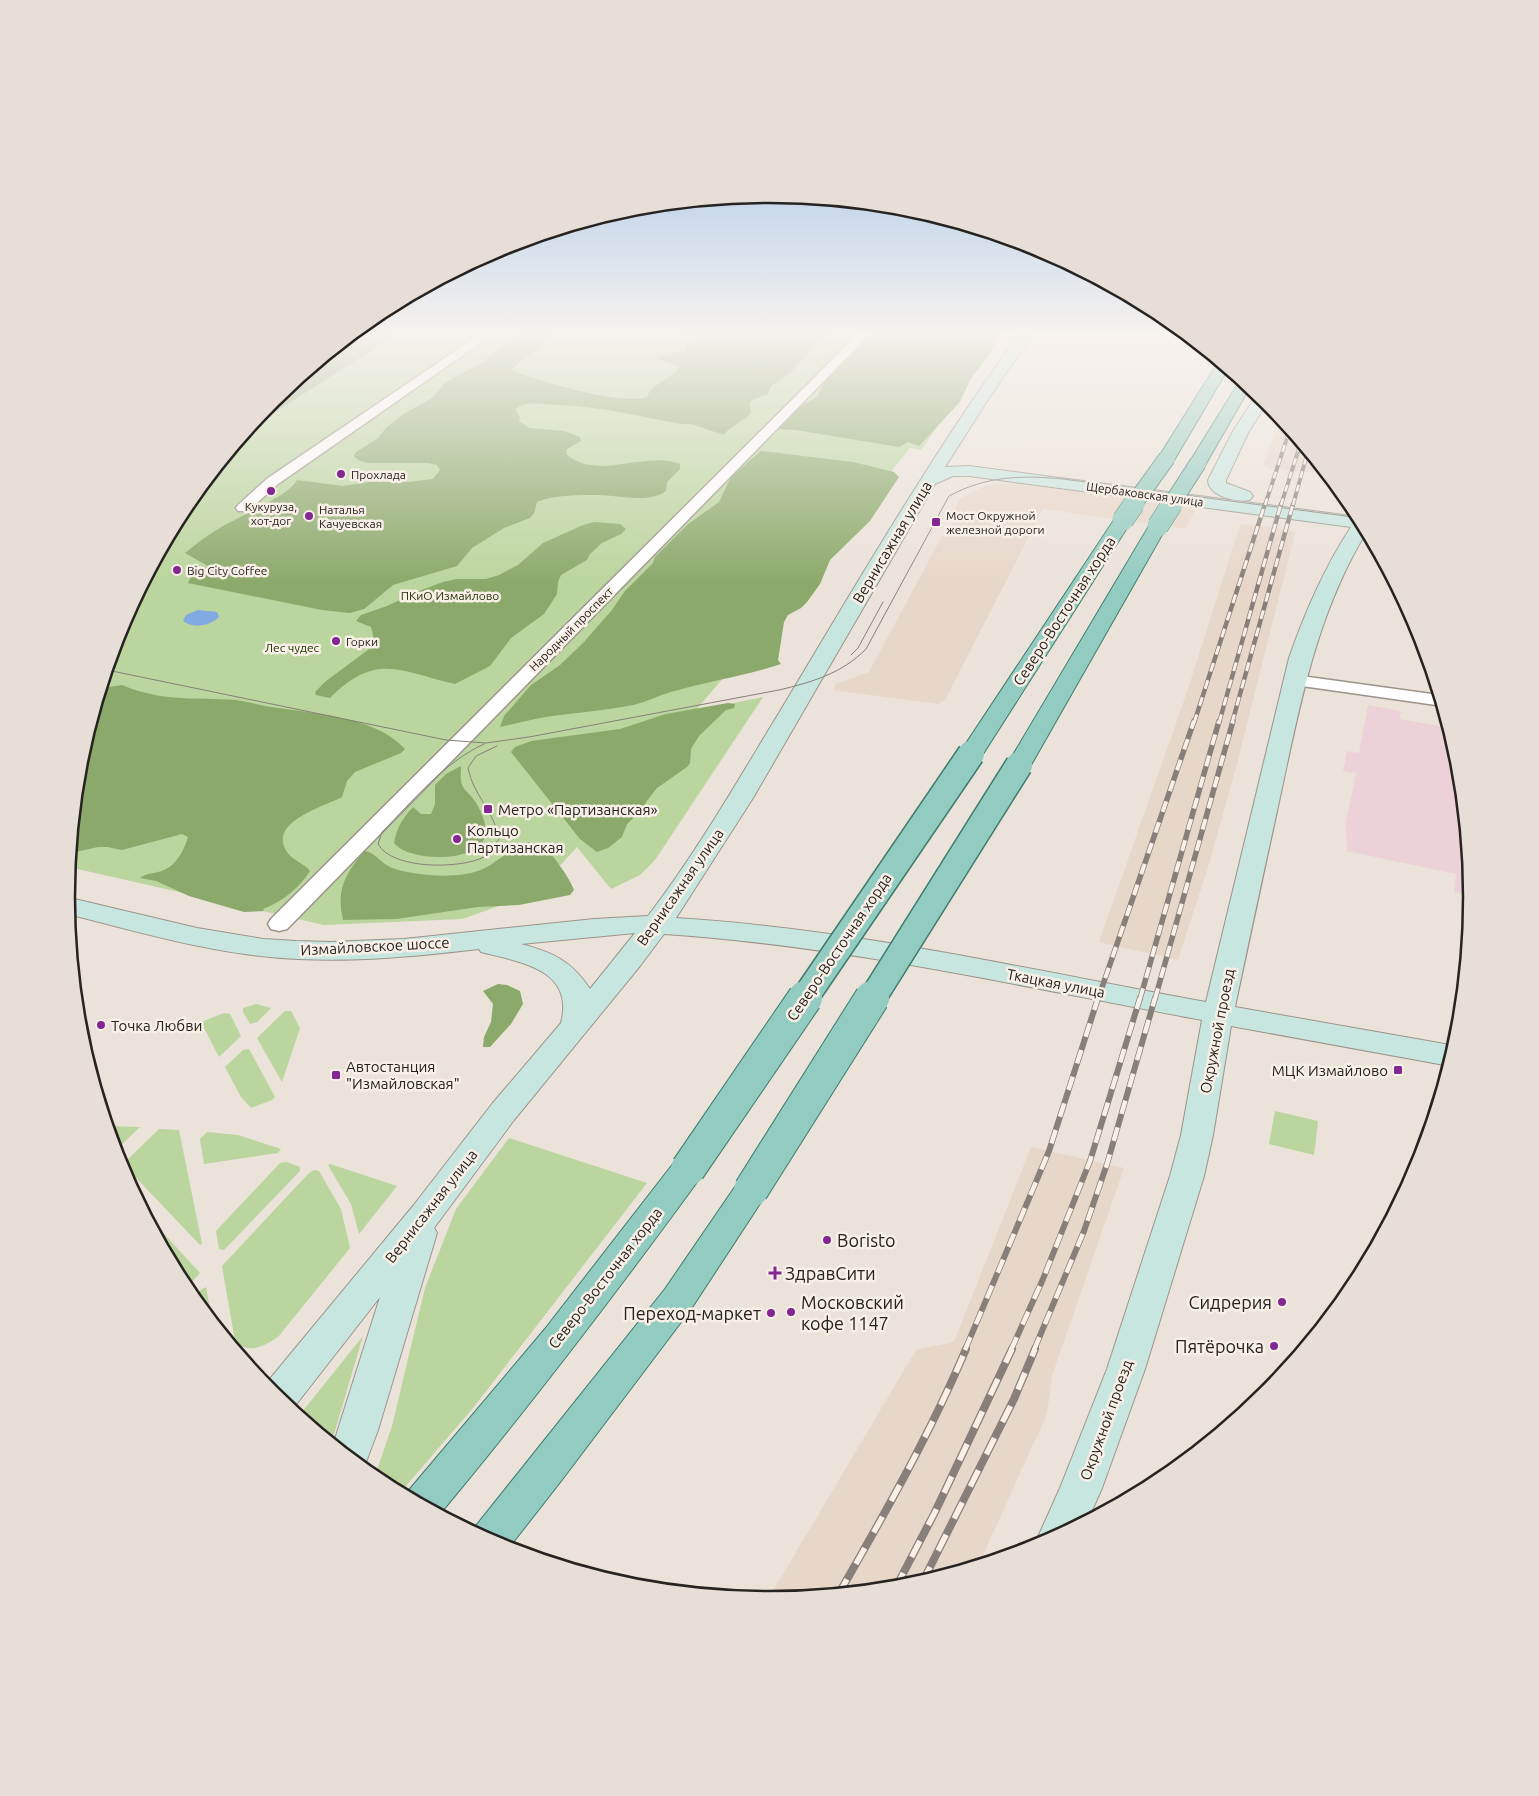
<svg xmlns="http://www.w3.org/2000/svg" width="1539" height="1796" font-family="Ubuntu,sans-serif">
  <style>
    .commercial { fill: #ecd2d8 }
    .built { fill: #e7d7c9 }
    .green { fill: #bad59d }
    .forest { fill: #8ba96a }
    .water { fill: #81aae2 }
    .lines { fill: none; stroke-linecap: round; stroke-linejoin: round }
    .street-casing { stroke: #9c948c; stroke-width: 3 }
    .secondary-casing { stroke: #9c948c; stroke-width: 2 }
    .primary-casing { stroke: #3d7b6d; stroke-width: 2 }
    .street { fill: #fff; fill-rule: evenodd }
    .secondary { fill: #c8e6e0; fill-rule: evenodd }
    .primary { fill: #92ccc0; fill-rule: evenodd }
    .tram { stroke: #87807a; stroke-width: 1 }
    .rail-far4-casing { stroke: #87807a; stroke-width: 4 }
    .rail-far3-casing { stroke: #87807a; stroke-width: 4.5 }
    .rail-far2-casing { stroke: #87807a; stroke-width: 5.5 }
    .rail-far1-casing { stroke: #87807a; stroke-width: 6 }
    .rail-casing { stroke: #87807a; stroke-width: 8 }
    .rail-far4 { stroke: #f8efe7; stroke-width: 2.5; stroke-dasharray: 7; stroke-linecap: butt }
    .rail-far3 { stroke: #f8efe7; stroke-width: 3; stroke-dasharray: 9; stroke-linecap: butt }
    .rail-far2 { stroke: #f8efe7; stroke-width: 4; stroke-dasharray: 11; stroke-linecap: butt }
    .rail-far1 { stroke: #f8efe7; stroke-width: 4.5; stroke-dasharray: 14; stroke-linecap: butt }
    .rail { stroke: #f8efe7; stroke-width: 5.5; stroke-dasharray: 18; stroke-linecap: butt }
    .primary-bridge-far3-casing { stroke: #3d7b6d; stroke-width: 18; stroke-linecap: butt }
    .primary-bridge-far2-casing { stroke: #3d7b6d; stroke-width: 22; stroke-linecap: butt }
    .primary-bridge-far1-casing { stroke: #3d7b6d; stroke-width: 29; stroke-linecap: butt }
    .primary-bridge-casing { stroke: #3d7b6d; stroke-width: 36; stroke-linecap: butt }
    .primary-bridge-far3 { stroke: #92ccc0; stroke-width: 16 }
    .primary-bridge-far2 { stroke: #92ccc0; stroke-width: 21 }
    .primary-bridge-far1 { stroke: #92ccc0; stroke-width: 26 }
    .primary-bridge { stroke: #92ccc0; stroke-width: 34 }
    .poi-dot { fill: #832793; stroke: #f8efe7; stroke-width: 2 }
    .labels { text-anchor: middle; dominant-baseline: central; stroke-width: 5; stroke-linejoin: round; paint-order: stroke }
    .far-poi-label { font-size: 12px; fill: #272320; stroke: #f8efe7; text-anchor: start }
    .far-street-label { font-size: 12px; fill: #272320; stroke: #f8efe7 }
    .far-park-label { font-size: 12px; fill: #213404; stroke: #f8efe7 }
    .street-label { font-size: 15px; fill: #272320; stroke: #f8efe7 }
    .poi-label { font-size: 15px; fill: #272320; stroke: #f8efe7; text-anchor: start }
    .near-poi-label { font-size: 18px; fill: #272320; stroke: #f8efe7; text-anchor: start }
    .rim { fill: none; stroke: #272320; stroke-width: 2.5 }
  </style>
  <rect width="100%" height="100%" fill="#ebe2d9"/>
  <path class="commercial" d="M 1368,705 L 1401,711 L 1400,719 L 1449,728 L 1459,761 L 1472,896 L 1454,892 L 1456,874 L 1347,851 L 1346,823 L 1356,773 L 1343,771 L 1347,751 L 1359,753 Z"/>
  <g class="built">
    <path d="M 1281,418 L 1317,462 L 1313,473 L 1269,468 L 1263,465 Z"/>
    <path d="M 1017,483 L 1196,508 L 1186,529 L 1043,509 L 945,700 L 938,704 L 833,690 L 836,684 L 869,672 L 942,536 L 949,531 L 955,516 L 952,514 L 960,499 L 986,485 Z"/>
    <path d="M 1249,524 L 1290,530 L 1295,533 L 1236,768 L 1209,864 L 1178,960 L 1099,942 L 1187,692 L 1240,525 Z"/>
    <path d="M 1031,1147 L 1124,1168 L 1052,1376 L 1047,1414 L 978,1566 L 906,1588 L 767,1601 L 916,1350 L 954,1342 Z"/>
  </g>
  <g class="green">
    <path d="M 353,334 L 1002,334 L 921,450 L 910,448 L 742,656 L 695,711 L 763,697 L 655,860 L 640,875 L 611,889 L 577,847 L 535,893 L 462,919 L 324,925 L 69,867 L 80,761 L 120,629 L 185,507 L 272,401 Z"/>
    <path d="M 256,1004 L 271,1008 L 257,1022 L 250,1024 L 243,1012 L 243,1008 Z"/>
    <path d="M 285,1011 L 291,1011 L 300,1028 L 282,1082 L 257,1038 Z"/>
    <path d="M 224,1013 L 230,1014 L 241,1036 L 219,1057 L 201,1022 Z"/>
    <path d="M 249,1049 L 275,1097 L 272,1100 L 251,1108 L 241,1097 L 225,1067 L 243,1050 Z"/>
    <path d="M 1275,1111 L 1318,1121 L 1314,1155 L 1269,1144 Z"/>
    <path d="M 107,1126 L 140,1127 L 115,1151 Z"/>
    <path d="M 159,1129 L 179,1130 L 202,1244 L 200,1245 L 123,1164 Z"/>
    <path d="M 207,1132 L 238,1135 L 281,1149 L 278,1153 L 204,1164 L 200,1139 Z"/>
    <path d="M 509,1138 L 647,1183 L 473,1408 L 399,1494 L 374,1479 L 392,1426 L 425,1288 L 456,1209 Z"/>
    <path d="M 286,1162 L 300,1167 L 300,1171 L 224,1250 L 219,1249 L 216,1231 L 280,1163 Z"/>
    <path d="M 330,1164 L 397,1186 L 359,1234 L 351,1204 L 328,1165 Z"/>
    <path d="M 314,1170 L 319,1171 L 341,1209 L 350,1248 L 278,1337 C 264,1346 249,1355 235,1341 L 222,1266 L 309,1173 Z"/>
    <path d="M 144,1212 L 200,1273 L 185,1289 L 185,1288 Z"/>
    <path d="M 206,1287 L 212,1319 L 211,1320 L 193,1298 L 201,1290 Z"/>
    <path d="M 363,1336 L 331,1444 L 298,1417 Z"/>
  </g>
  <g class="forest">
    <path d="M 353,334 L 397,334 L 250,428 L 272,401 Z"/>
    <path d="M 523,334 L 554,334 L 512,369 L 516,372 C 545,383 620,405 647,397 L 650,390 L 678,370 L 678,366 L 657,359 C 663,351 675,353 685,351 L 686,344 L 701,339 L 697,337 L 671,334 L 828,334 L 821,339 L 790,373 L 771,386 L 768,394 L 754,399 L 750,402 L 751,413 C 743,422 730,426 724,435 L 691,424 L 680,424 C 640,416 601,407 560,405 C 545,405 528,400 515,409 L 520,417 L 519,421 L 529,428 L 564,431 L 580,437 L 581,441 L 567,449 L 566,454 C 599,482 644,450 680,464 L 680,469 L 667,482 L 666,491 C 649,504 618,495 598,495 C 580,495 552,495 537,502 L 534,513 L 530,518 L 504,528 L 472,548 L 457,566 L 393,585 L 364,609 L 350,613 L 322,610 L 188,583 L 191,577 L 208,566 L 185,553 C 197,543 209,534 223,526 C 239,517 290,495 297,480 L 343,486 L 369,482 L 408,482 L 433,479 L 440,470 L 437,465 L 428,463 L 367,463 L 358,460 L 354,456 L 356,452 L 377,439 L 387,427 L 402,415 L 432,398 L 445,383 L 485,361 L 494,352 Z"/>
    <path d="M 876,334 L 999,334 L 990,353 L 970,380 L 960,402 L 919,446 L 908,442 L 899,447 L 796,430 L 776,429 L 796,409 L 817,397 L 826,378 L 850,352 Z"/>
    <path d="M 761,451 L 853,462 L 894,472 L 899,477 L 870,521 L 830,560 L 820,584 L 807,602 L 801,608 L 788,615 L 784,622 L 778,660 L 781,664 C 746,676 708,681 671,692 C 657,696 642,704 628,706 C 605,710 583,712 560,715 C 540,717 520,723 500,727 L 504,716 L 531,685 L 560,665 L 583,643 L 612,610 L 625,591 L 653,563 L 655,557 L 687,525 L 719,502 L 731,477 Z"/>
    <path d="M 594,522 L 620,524 L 626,529 L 621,534 L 602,543 L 590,554 L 587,560 L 561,575 L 558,582 L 557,594 L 544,614 L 511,638 L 490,666 L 455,684 C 401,672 377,651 330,698 L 316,695 L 315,692 L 326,681 L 372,647 L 374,639 L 371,627 L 356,621 L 361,615 L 387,606 L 419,591 L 443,582 L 456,579 L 486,579 L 499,575 L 518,565 L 543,543 L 583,525 Z"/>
    <path d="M 122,685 C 163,702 192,697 235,700 C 245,701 255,704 265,706 C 307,713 375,715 405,749 L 401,753 L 355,772 L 347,781 L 342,797 C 323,807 267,822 287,852 C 293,861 304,863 310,871 C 299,888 282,902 263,909 L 264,911 L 244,912 L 189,896 L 156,881 L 140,878 C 148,872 157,874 166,869 C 177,864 185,848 188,837 L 182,834 L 122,850 L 107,847 L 98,847 L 71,853 L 80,761 L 102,688 Z"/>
    <path d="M 728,703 L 735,704 L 734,708 L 726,710 L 699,736 L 691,749 L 690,763 L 687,767 L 657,788 L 646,802 L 644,808 L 627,824 L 622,837 L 608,848 L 597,852 L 580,839 L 511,752 L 515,747 L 531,741 L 620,729 L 666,714 Z"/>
    <path d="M 461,766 C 461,772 460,779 462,785 C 464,790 471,795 474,800 C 480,808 486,822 486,832 C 484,865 408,862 394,843 C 397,827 402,819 413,807 L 421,814 L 431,814 L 435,804 L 435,785 L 446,774 Z"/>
    <path d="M 528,842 C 532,843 540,843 543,846 C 553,854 570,879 574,890 L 570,895 L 519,905 L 478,907 L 396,919 L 343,920 C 336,889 345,875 364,851 C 375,852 381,863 390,867 C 411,876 457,879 478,871 C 497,864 509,848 528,842 Z"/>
    <path d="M 498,984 L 507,985 L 520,991 L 523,1004 L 511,1024 L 490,1047 L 483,1047 L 484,1037 L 491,1022 L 493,1004 L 483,991 Z"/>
  </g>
  <path class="water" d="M 198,610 L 217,612 L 219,617 C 210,626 193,629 183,621 L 186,615 Z"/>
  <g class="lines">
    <g class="street-casing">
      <g id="street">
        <path d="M 858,334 L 870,334 L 287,929 L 279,931 L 271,929 L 268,924 L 271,919 Z"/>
        <path d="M 479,335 L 487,335 L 489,337 L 278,484 L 248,511 L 238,511 L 236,508 L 238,505 L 268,478 Z"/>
        <path d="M 1294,675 L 1439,695 L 1443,706 L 1288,684 L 1285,680 L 1288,676 Z"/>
      </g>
    </g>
    <g class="secondary-casing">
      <g id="secondary">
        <path d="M 1019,334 L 1033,334 L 989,398 L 945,467 L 969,466 L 1359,517 L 1367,531 C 1318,611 1301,699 1282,788 C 1266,861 1250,934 1235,1007 L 1456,1046 L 1450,1066 L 1231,1026 L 1213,1135 L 1204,1176 L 1145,1369 L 1102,1488 L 1087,1522 L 1042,1546 L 1038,1537 L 1060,1488 L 1107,1369 L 1170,1176 L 1181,1135 L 1202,1020 C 1023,987 846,946 664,934 L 640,966 L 514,1120 L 434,1228 L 437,1233 L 378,1430 L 363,1470 L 333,1445 L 380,1297 L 291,1411 L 272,1395 L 264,1386 L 413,1206 L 492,1104 L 561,1023 C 575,969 520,962 481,952 L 479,949 C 419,956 358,962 298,959 C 220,956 143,933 68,914 L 66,897 L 197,928 L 263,939 L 296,941 L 330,942 L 404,939 L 594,919 L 648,916 C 697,852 737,782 779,713 C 856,585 931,455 1019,334 ZM 953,476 L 969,476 L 1351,527 C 1324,568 1305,612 1289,658 L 1206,1002 C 1030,970 855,929 676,918 L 753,798 L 935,484 ZM 635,933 L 590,989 C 572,961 552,952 521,944 Z"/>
        <path d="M 1258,393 L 1268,402 L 1249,431 L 1226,480 L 1226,483 L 1250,492 L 1253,496 L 1250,500 C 1237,503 1208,496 1208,480 L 1233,431 Z"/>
      </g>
    </g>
    <g class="primary-casing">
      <g id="primary">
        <path d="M 1219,361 L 1228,369 L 1173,462 L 1167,463 L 1161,462 L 1158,458 Z"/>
        <path d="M 1241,379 L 1250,387 L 1204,467 L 1198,468 L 1192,467 L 1189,463 Z"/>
        <path d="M 1123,514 L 1130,516 L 1132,520 L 983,754 L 980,759 L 971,761 L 962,759 L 959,754 L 1114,520 L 1116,516 Z"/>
        <path d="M 1158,520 L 1165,522 L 1167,526 L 1031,765 L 1028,770 L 1019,772 L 1010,770 L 1007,765 L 1149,526 L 1151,522 Z"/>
        <path d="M 688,1157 L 700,1160 L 705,1169 L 700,1178 C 616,1293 530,1406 439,1515 L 404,1496 L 545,1329 L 676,1160 Z"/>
        <path d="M 751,1177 L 763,1181 L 768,1190 L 763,1199 L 691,1309 L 561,1481 L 507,1550 L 471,1532 L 665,1289 L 739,1181 Z"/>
      </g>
    </g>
    <use href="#street" class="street"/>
    <use href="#secondary" class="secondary"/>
    <use href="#primary" class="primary"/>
    <g class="tram">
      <path d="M 851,655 L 858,648 L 883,602"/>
      <path d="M 107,670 L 446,740 L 486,743 L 529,737 L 779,690 C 812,682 841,674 866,649 L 949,496 C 986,476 1022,475 1063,479 L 1360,518"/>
      <path d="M 484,744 C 443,763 414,800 382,832 L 378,844 C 392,870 461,869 484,857 C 491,853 494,846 499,839 C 495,812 473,795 468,768 L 476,756 L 497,746"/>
    </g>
    <g class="rail-far4-casing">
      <g id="rail-far4">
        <path d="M 1265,505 L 1290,429"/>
        <path d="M 1281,505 L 1301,442"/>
        <path d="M 1293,505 L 1308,451"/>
      </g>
    </g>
    <g class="rail-far3-casing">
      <g id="rail-far3">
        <path d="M 1194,723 L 1265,504"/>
        <path d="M 1219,723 L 1281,504"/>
        <path d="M 1232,723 L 1293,504"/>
      </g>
    </g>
    <g class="rail-far2-casing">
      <g id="rail-far2">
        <path d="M 1098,999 L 1194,721"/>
        <path d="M 1140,999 L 1219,721"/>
        <path d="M 1155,999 L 1233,721"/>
      </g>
    </g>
    <g class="rail-far1-casing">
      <g id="rail-far1">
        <path d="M 965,1350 L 1049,1151 L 1098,998"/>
        <path d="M 1011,1350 L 1043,1279 L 1090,1161 L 1140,998"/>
        <path d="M 1034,1350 L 1084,1231 L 1107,1164 L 1155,998"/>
      </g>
    </g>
    <g class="rail-casing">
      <g id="rail">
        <path d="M 922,1583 L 1014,1399 L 1035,1349"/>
        <path d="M 895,1589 L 935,1512 L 1012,1349"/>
        <path d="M 838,1595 C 884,1515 930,1434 966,1349"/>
      </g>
    </g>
    <use href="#rail-far4" class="rail-far4"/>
    <use href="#rail-far3" class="rail-far3"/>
    <use href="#rail-far2" class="rail-far2"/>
    <use href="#rail-far1" class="rail-far1"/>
    <use href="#rail" class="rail"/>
    <g class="primary-bridge-far3-casing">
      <g id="primary-bridge-far3">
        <path d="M 1133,505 L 1167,458"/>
        <path d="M 1171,505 L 1198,463"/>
      </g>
    </g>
    <g class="primary-bridge-far2-casing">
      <g id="primary-bridge-far2">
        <path d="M 1123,520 L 1134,504"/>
        <path d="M 1158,526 L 1172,504"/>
      </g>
    </g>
    <g class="primary-bridge-far1-casing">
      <g id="primary-bridge-far1">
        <path d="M 804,999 L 971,754"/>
        <path d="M 872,999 L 1019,765"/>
      </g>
    </g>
    <g class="primary-bridge-casing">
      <g id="primary-bridge">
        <path d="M 688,1169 L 805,998"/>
        <path d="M 751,1190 L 872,998"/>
      </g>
    </g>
    <use href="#primary-bridge-far3" class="primary-bridge-far3"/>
    <use href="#primary-bridge-far2" class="primary-bridge-far2"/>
    <use href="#primary-bridge-far1" class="primary-bridge-far1"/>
    <use href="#primary-bridge" class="primary-bridge"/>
  </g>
  <linearGradient id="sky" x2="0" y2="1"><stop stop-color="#7fb0e6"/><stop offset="0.57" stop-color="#f6f2ee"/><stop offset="1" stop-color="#f6f2ee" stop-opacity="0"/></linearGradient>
  <rect width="1539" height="585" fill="url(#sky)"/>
  <g class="poi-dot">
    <circle cx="341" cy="474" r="5"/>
    <circle cx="271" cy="491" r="5"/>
    <circle cx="309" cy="516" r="5"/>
    <rect x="931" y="517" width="10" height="10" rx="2.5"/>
    <circle cx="177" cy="570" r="5"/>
    <circle cx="336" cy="641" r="5"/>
    <rect x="483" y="804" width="10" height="10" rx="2.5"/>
    <circle cx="457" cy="839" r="5"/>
    <circle cx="101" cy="1025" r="5"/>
    <rect x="1393" y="1065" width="10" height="10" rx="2.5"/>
    <rect x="331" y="1070" width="10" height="10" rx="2.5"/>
    <circle cx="827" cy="1240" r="5"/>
    <path d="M772.5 1265.5h5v5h5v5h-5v5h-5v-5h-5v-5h5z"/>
    <circle cx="1282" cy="1302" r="5"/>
    <circle cx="791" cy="1312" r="5"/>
    <circle cx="771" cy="1313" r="5"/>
    <circle cx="1274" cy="1346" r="5"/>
  </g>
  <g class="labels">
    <g class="far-poi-label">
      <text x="351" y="474">Прохлада</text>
      <text x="271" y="506" text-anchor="middle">Кукуруза,<tspan x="271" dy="14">хот-дог</tspan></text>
      <text x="319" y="509">Наталья<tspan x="319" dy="14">Качуевская</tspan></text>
      <text x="946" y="515">Мост Окружной<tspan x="946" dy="14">железной дороги</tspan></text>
      <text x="187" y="570">Big City Coffee</text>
      <text x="346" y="641">Горки</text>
    </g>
    <g class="far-street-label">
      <text transform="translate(1145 494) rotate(8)">Щербаковская улица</text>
      <text transform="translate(571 629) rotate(-45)">Народный проспект</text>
    </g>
    <g class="far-park-label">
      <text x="450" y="595">ПКиО Измайлово</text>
      <text x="292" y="647">Лес чудес</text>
    </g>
    <g class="street-label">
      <text transform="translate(892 542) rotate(-59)">Вернисажная улица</text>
      <text transform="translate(1064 611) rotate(-57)">Северо-Восточная хорда</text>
      <text transform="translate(680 887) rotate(-55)">Вернисажная улица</text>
      <text transform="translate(375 946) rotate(-3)">Измайловское шоссе</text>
      <text transform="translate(839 947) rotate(-56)">Северо-Восточная хорда</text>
      <text transform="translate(1056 983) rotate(11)">Ткацкая улица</text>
      <text transform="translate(1217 1031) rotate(-79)">Окружной проезд</text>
      <text transform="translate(431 1206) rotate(-52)">Вернисажная улица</text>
      <text transform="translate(605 1278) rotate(-52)">Северо-Восточная хорда</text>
      <text transform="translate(1106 1420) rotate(-70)">Окружной проезд</text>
    </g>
    <g class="poi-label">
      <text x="498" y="809">Метро «Партизанская»</text>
      <text x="467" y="830">Кольцо<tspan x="467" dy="17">Партизанская</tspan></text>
      <text x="111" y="1025">Точка Любви</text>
      <text x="346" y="1066">Автостанция<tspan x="346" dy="17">"Измайловская"</tspan></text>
      <text x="1388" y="1070" text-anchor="end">МЦК Измайлово</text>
    </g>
    <g class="near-poi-label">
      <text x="837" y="1240">Boristo</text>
      <text x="785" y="1273">ЗдравСити</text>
      <text x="801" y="1302">Московский<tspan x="801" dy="21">кофе 1147</tspan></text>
      <text x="1272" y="1302" text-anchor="end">Сидрерия</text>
      <text x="761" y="1313" text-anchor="end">Переход-маркет</text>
      <text x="1264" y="1346" text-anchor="end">Пятёрочка</text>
    </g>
  </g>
  <path d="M0 0H1539V1796H0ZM75 897a694 694 0 1 1 1388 0a694 694 0 1 1-1388 0Z" fill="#e7dfd7" fill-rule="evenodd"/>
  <path class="rim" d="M75 897a694 694 0 1 1 1388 0a694 694 0 1 1-1388 0Z"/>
</svg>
